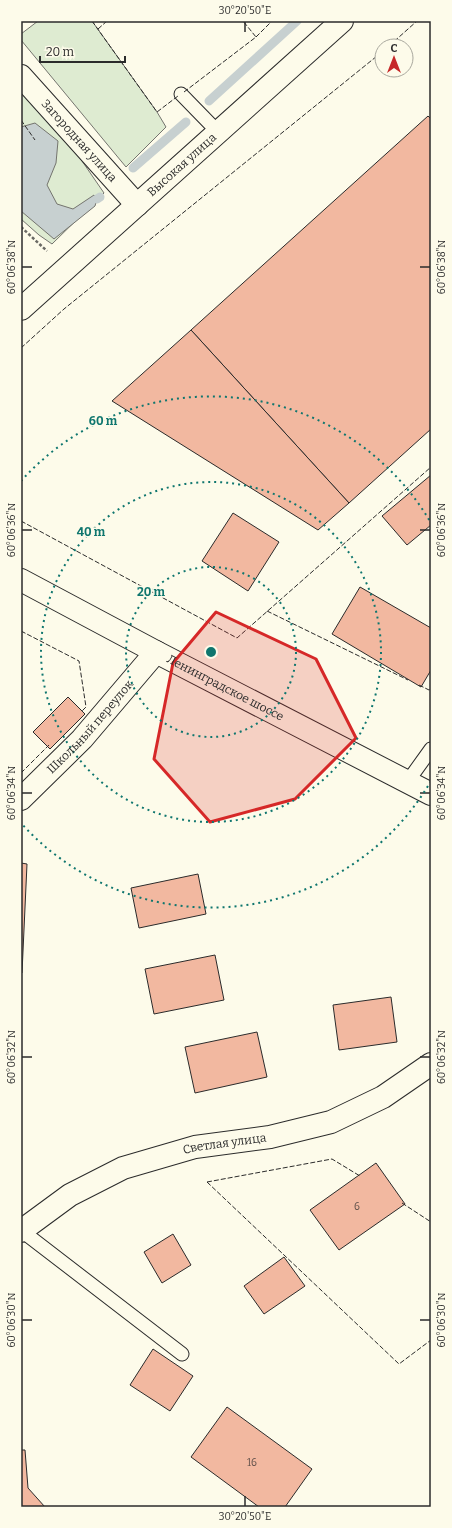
<svg xmlns="http://www.w3.org/2000/svg" width="452" height="1528" font-family="Bitter,serif">
  <style>
    .green { fill: #deebd1; stroke: #74746e }
    .water { fill: #c7d0d0; stroke: #74746e }
    .lines { fill: none; stroke-linecap: round; stroke-linejoin: round }
    .stream { stroke: #c7d0d0; stroke-width: 9 }
    .building { fill: #f2b8a0; stroke: #2b2b2b }
    .lane-casing { stroke: #2b2b2b; stroke-width: 15 }
    .street-casing { stroke: #2b2b2b; stroke-width: 24 }
    .secondary-casing { stroke: #2b2b2b; stroke-width: 24 }
    .path { stroke: #6a6964; stroke-width: 2.5; stroke-dasharray: 3 2; stroke-linecap: butt }
    .lane { stroke: #fdfbea; stroke-width: 13 }
    .street { stroke: #fdfbea; stroke-width: 22 }
    .secondary { stroke: #fdfbea; stroke-width: 22 }
    .fence { stroke: #2b2b2b; stroke-width: 1; stroke-dasharray: 5 2; stroke-linecap: butt }
    .marked { fill: #d62828; fill-opacity: 0.2; stroke: #d62828; stroke-width: 3; stroke-linejoin: round }
    .ticks { fill: none; stroke: #2b2b2b; stroke-width: 1.5 }
    .ring { fill: none; stroke: #0f766e; stroke-width: 2; stroke-dasharray: 2 4 }
    .labels { text-anchor: middle; dominant-baseline: central; stroke-width: 3; stroke-linejoin: round; paint-order: stroke }
    .number-label { font-size: 10px; fill: #5d4e48 }
    .street-label { font-size: 12px; fill: #2b2b2b; stroke: #fdfbea }
    .centre { fill: #0f766e; stroke: #fdfbea; stroke-width: 2 }
    .ring-label { font-size: 12px; text-anchor: middle; font-weight: bold; fill: #0f766e; stroke: #fdfbea; stroke-width: 3; stroke-linejoin: round; paint-order: stroke }
    .neatline { fill: none; stroke: #2b2b2b; stroke-width: 1.5 }
    .ticks-label { font-size: 10px; text-anchor: middle; fill: #2b2b2b }
  </style>
  <rect width="100%" height="100%" fill="#fdfbea"/>
  <g class="green">
    <path d="M 38,21 L 92,21 L 157,112 L 166,127 L 126,167 L 21,40 L 21,34 Z"/>
    <path d="M 21,89 L 60,129 L 104,193 L 52,244 L 39,235 L 21,219 Z"/>
  </g>
  <path class="water" d="M 35,123 L 58,141 L 56,163 L 47,185 L 57,204 L 73,209 L 94,195 L 97,199 L 95,206 L 54,239 L 21,211 L 21,127 Z"/>
  <g class="lines">
    <g class="stream">
      <path d="M 209,101 L 297,21"/>
      <path d="M 133,168 L 186,122"/>
      <path d="M 97,199 L 100,197"/>
    </g>
  </g>
  <g class="building">
    <path d="M 428,116 L 431,119 L 431,429 L 349,503 L 191,330 Z"/>
    <path d="M 191,330 L 349,503 L 318,530 L 112,401 Z"/>
    <path d="M 431,475 L 431,525 L 407,545 L 382,516 Z"/>
    <path d="M 233,513 L 279,542 L 248,591 L 202,561 Z"/>
    <path d="M 360,587 L 431,628 L 431,670 L 421,687 L 332,634 Z"/>
    <path d="M 68,697 L 85,714 L 50,749 L 33,732 Z"/>
    <path d="M 21,863 L 27,864 L 22,973 L 21,973 Z"/>
    <path d="M 198,874 L 206,914 L 139,928 L 131,888 Z"/>
    <path d="M 215,955 L 224,1000 L 154,1014 L 145,969 Z"/>
    <path d="M 391,997 L 397,1042 L 339,1050 L 333,1005 Z"/>
    <path d="M 257,1032 L 267,1077 L 195,1093 L 185,1047 Z"/>
    <path d="M 376,1163 L 405,1204 L 339,1250 L 310,1210 Z"/>
    <path d="M 173,1234 L 191,1265 L 162,1283 L 144,1252 Z"/>
    <path d="M 284,1257 L 305,1286 L 264,1314 L 244,1286 Z"/>
    <path d="M 153,1349 L 193,1376 L 170,1411 L 130,1385 Z"/>
    <path d="M 227,1407 L 312,1469 L 285,1507 L 259,1507 L 191,1457 Z"/>
    <path d="M 21,1450 L 25,1450 L 28,1488 L 45,1507 L 21,1507 Z"/>
  </g>
  <g class="lines">
    <g class="lane-casing">
      <g id="lane">
        <path d="M 181,94 L 218,132"/>
        <path d="M 408,781 L 431,749"/>
        <path d="M 22,1231 L 182,1354"/>
      </g>
    </g>
    <g class="street-casing">
      <g id="street">
        <path id="s1" d="M 21,76 L 137,205"/>
        <path id="s2" d="M 21,799 L 82,739 L 156,652"/>
        <path id="s3" d="M 21,1231 L 70,1195 L 123,1168 L 195,1147 L 270,1137 L 331,1122 L 383,1097 L 431,1064"/>
      </g>
    </g>
    <g class="secondary-casing">
      <g id="secondary">
        <path id="s4" d="M 21,309 L 342,21"/>
        <path id="s5" d="M 21,580 L 156,652 L 431,794"/>
      </g>
    </g>
    <path class="path" d="M 21,227 L 47,251"/>
    <use href="#lane" class="lane"/>
    <use href="#street" class="street"/>
    <use href="#secondary" class="secondary"/>
    <g class="fence">
      <path d="M 92,21 L 157,112 L 178,96"/>
      <path d="M 98,29 L 107,21"/>
      <path d="M 256,37 L 272,21"/>
      <path d="M 389,46 L 417,21"/>
      <path d="M 184,92 L 256,37 L 243,21"/>
      <path d="M 21,120 L 35,140"/>
      <path d="M 21,348 L 64,309 L 382,52"/>
      <path d="M 21,521 L 237,638 L 431,467"/>
      <path d="M 267,611 L 408,680"/>
      <path d="M 21,631 L 79,661 L 86,707 L 81,712"/>
      <path d="M 419,685 L 429,690 L 431,689"/>
      <path d="M 21,773 L 49,745"/>
      <path d="M 207,1182 L 399,1364 L 431,1340"/>
      <path d="M 207,1182 L 332,1159 L 360,1176"/>
      <path d="M 402,1203 L 431,1222"/>
    </g>
  </g>
  <path class="marked" d="M 216,612 L 316,659 L 356,738 L 295,799 L 210,822 L 154,759 L 173,663 Z"/>
  <path class="ticks" d="M 245,22 L 245,32M 22,267 L 32,267M 420,267 L 430,267M 22,530 L 32,530M 420,530 L 430,530M 22,793 L 32,793M 420,793 L 430,793M 22,1057 L 32,1057M 420,1057 L 430,1057M 22,1320 L 32,1320M 420,1320 L 430,1320M 245,1496 L 245,1506"/>
  <g class="ring">
    <circle cx="211" cy="652" r="85"/>
    <circle cx="211" cy="652" r="170"/>
    <path d="M431 781A255 255 0 0 1 21 823M21 481A255 255 0 0 1 431 523"/>
  </g>
  <g class="labels">
    <g class="number-label">
      <text x="357" y="1207">6</text>
      <text x="252" y="1463">16</text>
    </g>
    <g class="street-label">
      <text stroke="none"><textPath href="#s1" startOffset="87">Загородная улица</textPath></text>
      <text stroke="none"><textPath href="#s4" startOffset="216">Высокая улица</textPath></text>
      <text stroke="none"><textPath href="#s5" startOffset="231">Ленинградское шоссе</textPath></text>
      <text stroke="none"><textPath href="#s2" startOffset="100">Школьный переулок</textPath></text>
      <text stroke="none"><textPath href="#s3" startOffset="225">Светлая улица</textPath></text>
    </g>
  </g>
  <circle cx="211" cy="652" r="6" class="centre"/>
  <g class="ring-label">
    <text x="103" y="425">60 m</text>
    <text x="91" y="536">40 m</text>
    <text x="151" y="596">20 m</text>
  </g>
  <rect width="452" height="1528" fill="none" stroke="#fdfbea" stroke-width="44"/>
  <g transform="translate(394 58)"><circle r="19" fill="#fdfbea" stroke="#a9a89e"/>
  <path d="M0-3L7 15L0 10L-7 15Z" fill="#c62828"/>
  <text y="-6" font-size="11" font-weight="bold" text-anchor="middle" fill="#2b2b2b">С</text>
  </g>
  <path d="M40 56v6h85v-6" fill="none" stroke="#2b2b2b" stroke-width="2"/>
  <text x="46" y="56" font-size="12" fill="#2b2b2b" stroke="#fdfbea" stroke-width="3" paint-order="stroke">20 m</text>
  <rect x="22" y="22" width="408" height="1484" class="neatline"/>
  <g class="ticks-label">
    <text x="245" y="14">30°20'50"E</text>
    <text transform="translate(11 267) rotate(-90)" y="4">60°06'38"N</text>
    <text transform="translate(441 267) rotate(-90)" y="4">60°06'38"N</text>
    <text transform="translate(11 530) rotate(-90)" y="4">60°06'36"N</text>
    <text transform="translate(441 530) rotate(-90)" y="4">60°06'36"N</text>
    <text transform="translate(11 793) rotate(-90)" y="4">60°06'34"N</text>
    <text transform="translate(441 793) rotate(-90)" y="4">60°06'34"N</text>
    <text transform="translate(11 1057) rotate(-90)" y="4">60°06'32"N</text>
    <text transform="translate(441 1057) rotate(-90)" y="4">60°06'32"N</text>
    <text transform="translate(11 1320) rotate(-90)" y="4">60°06'30"N</text>
    <text transform="translate(441 1320) rotate(-90)" y="4">60°06'30"N</text>
    <text x="245" y="1520">30°20'50"E</text>
  </g>
</svg>
